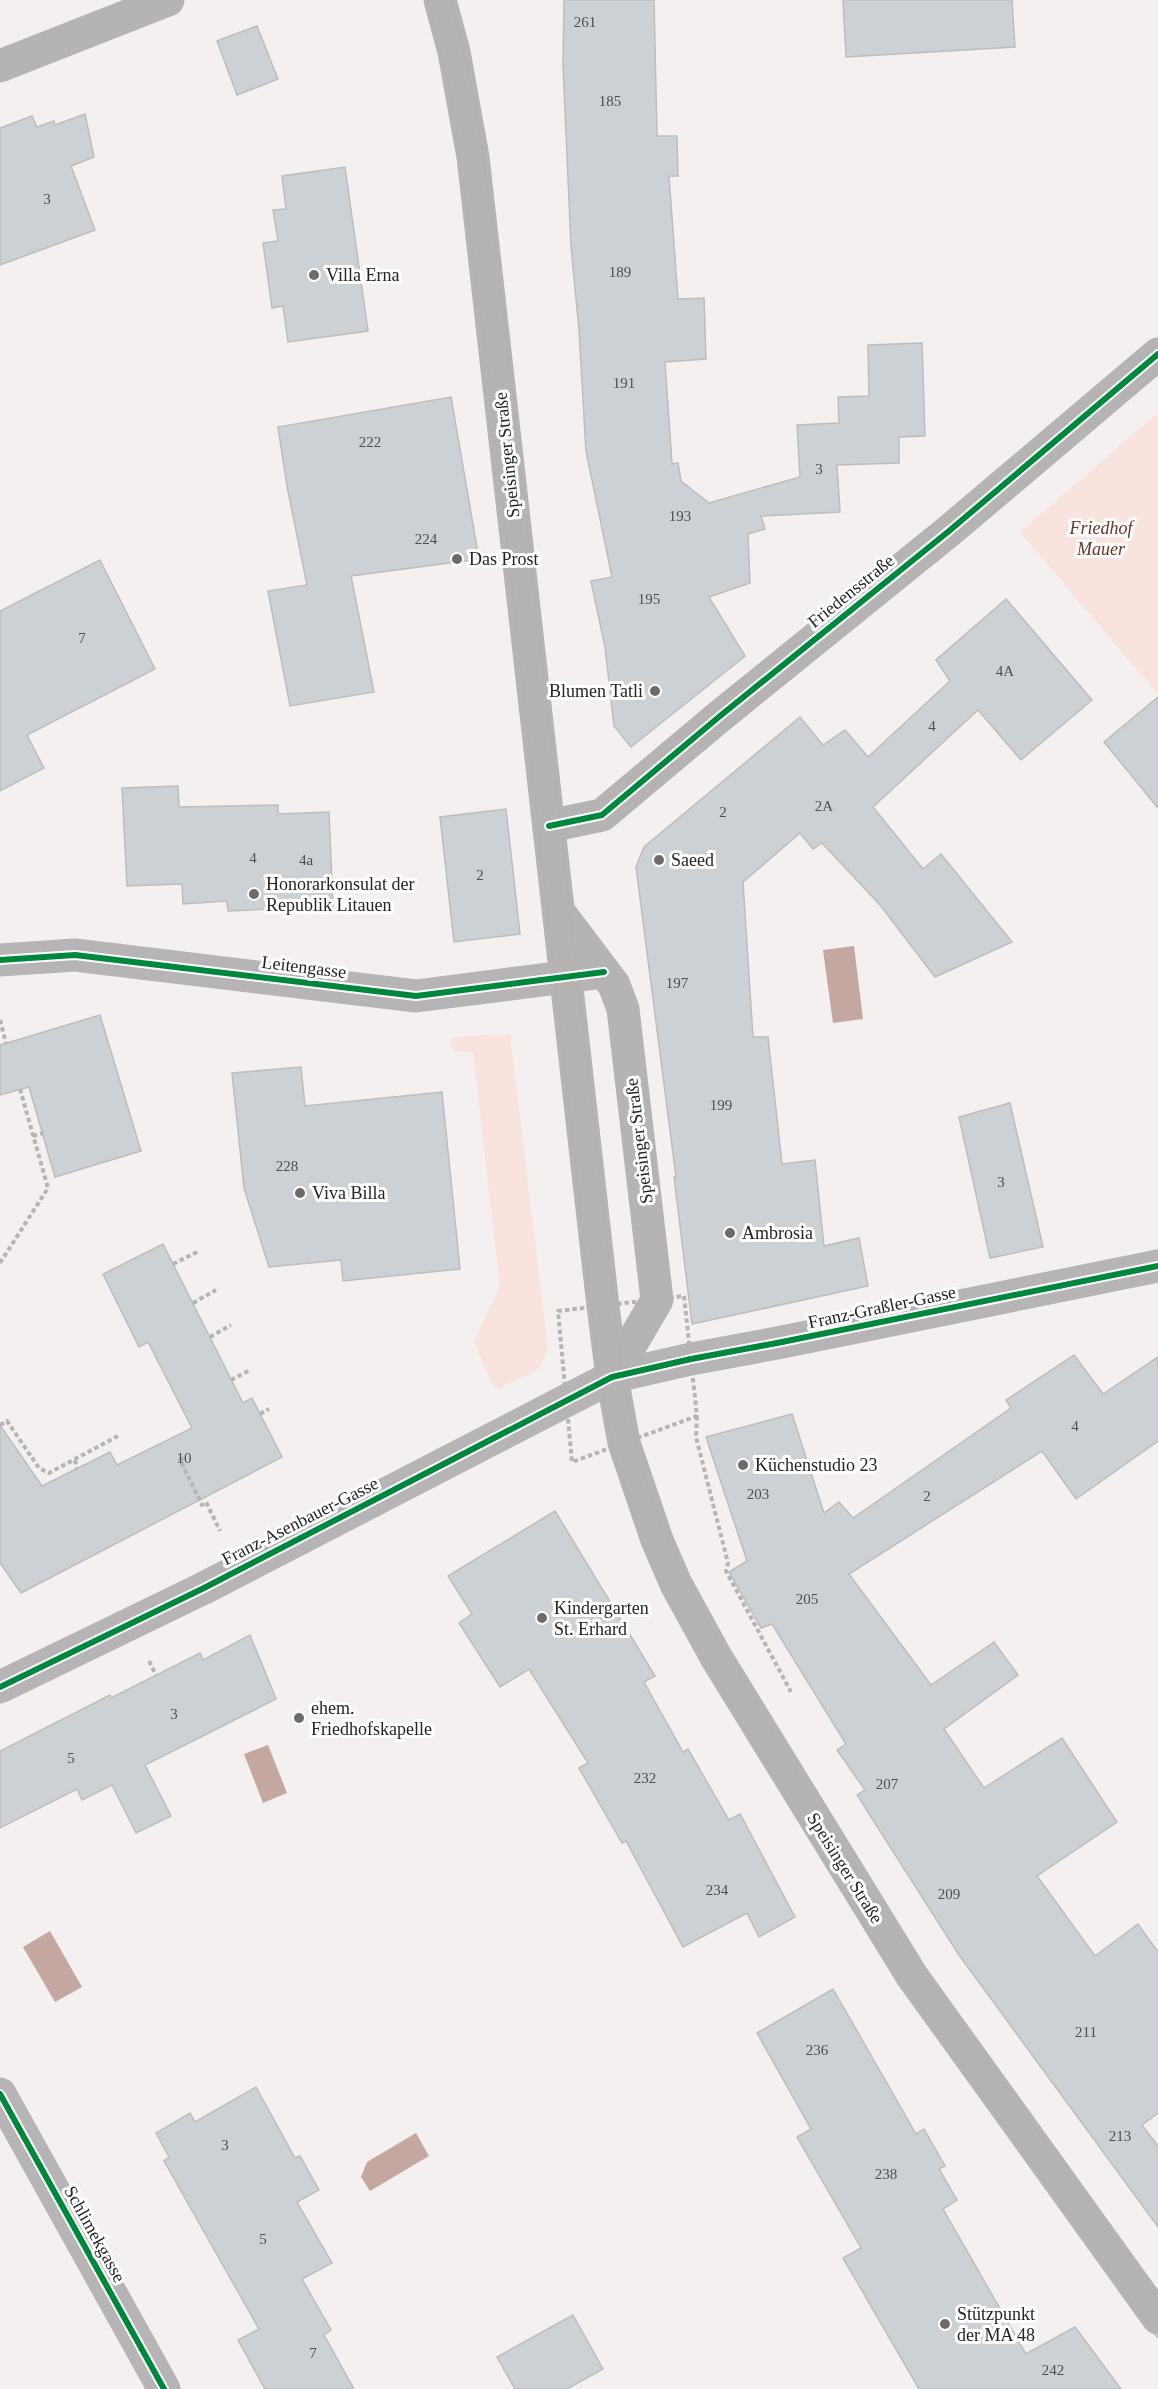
<svg xmlns="http://www.w3.org/2000/svg" width="1158" height="2389" font-family="Georgia,serif">
  <style>
    .green { fill: #f8e3de }
    .water { fill: #c4a7a0 }
    .building { fill: #ccd1d5; stroke: #bebdbd; stroke-width: 1.5 }
    .lines { fill: none; stroke-linecap: round; stroke-linejoin: round }
    .path { stroke: #b6b4b4; stroke-width: 4; stroke-dasharray: 4.5 3; stroke-linecap: butt }
    .street { stroke: #b6b4b4; stroke-width: 33 }
    .secondary { stroke: #b5b4b3; stroke-width: 33 }
    .tram { stroke: #b3b1b1; stroke-width: 1.5 }
    .cycleway-casing { stroke: #fff; stroke-width: 10 }
    .cycleway { stroke: #00873e; stroke-width: 6 }
    .poi-dot { fill: #6d6b6a; stroke: #fff; stroke-width: 2 }
    .labels { text-anchor: middle; dominant-baseline: central; stroke-width: 6; stroke-linejoin: round; paint-order: stroke }
    .number-label { font-size: 15px; fill: #4f4e50 }
    .poi-label { font-size: 18px; fill: #252323; stroke: #fff; text-anchor: start }
    .street-label { font-size: 18px; fill: #252323; stroke: #fff }
    .park-label { font-size: 18px; font-style: italic; fill: #6a3427; stroke: #fff }
  </style>
  <rect width="100%" height="100%" fill="#f4f0ef"/>
  <g class="green">
    <path d="M 1158,413 L 1158,694 L 1020,532 Z"/>
    <path d="M 510,1034 L 548,1349 L 538,1370 L 498,1389 L 492,1385 L 474,1341 L 500,1287 L 473,1053 L 454,1051 L 450,1043 L 455,1037 Z"/>
  </g>
  <g class="water">
    <path d="M 854,946 L 863,1019 L 833,1023 L 823,950 Z"/>
    <path d="M 268,1745 L 287,1793 L 263,1803 L 244,1754 Z"/>
    <path d="M 50,1931 L 82,1987 L 55,2002 L 23,1947 Z"/>
    <path d="M 416,2133 L 429,2156 L 370,2191 L 361,2177 L 367,2162 Z"/>
  </g>
  <g class="building">
    <path d="M 564,0 L 654,0 L 657,136 L 677,136 L 678,176 L 669,176 L 678,299 L 704,298 L 706,359 L 665,362 L 672,464 L 678,463 L 681,481 L 709,503 L 800,477 L 797,425 L 839,423 L 838,397 L 869,396 L 868,345 L 922,343 L 925,436 L 899,437 L 899,463 L 837,465 L 840,512 L 761,516 L 765,529 L 748,534 L 750,583 L 709,597 L 745,656 L 631,747 L 614,726 L 605,647 L 591,581 L 612,577 L 586,451 L 579,330 L 571,246 L 563,65 Z"/>
    <path d="M 843,0 L 1012,0 L 1015,47 L 846,57 Z"/>
    <path d="M 257,26 L 278,79 L 237,95 L 217,41 Z"/>
    <path d="M 85,114 L 94,157 L 71,166 L 95,230 L 0,265 L 0,128 L 32,116 L 37,127 L 54,121 L 55,125 Z"/>
    <path d="M 345,167 L 368,331 L 288,342 L 283,306 L 272,308 L 263,243 L 278,241 L 273,210 L 286,209 L 282,176 Z"/>
    <path d="M 451,397 L 479,559 L 351,576 L 374,692 L 290,706 L 268,591 L 307,585 L 287,486 L 278,427 Z"/>
    <path d="M 100,560 L 155,669 L 27,735 L 44,768 L 0,791 L 0,611 Z"/>
    <path d="M 1006,599 L 1092,700 L 1021,760 L 978,710 L 873,807 L 923,869 L 941,854 L 1012,942 L 935,977 L 880,905 L 822,843 L 813,849 L 800,833 L 743,882 L 753,1037 L 768,1037 L 782,1164 L 815,1160 L 824,1246 L 859,1238 L 868,1286 L 692,1324 L 674,1177 L 676,1177 L 636,867 L 644,847 L 800,717 L 823,745 L 845,730 L 868,757 L 950,681 L 936,660 Z"/>
    <path d="M 1158,697 L 1158,808 L 1104,742 Z"/>
    <path d="M 178,786 L 179,807 L 278,805 L 278,814 L 329,812 L 333,906 L 228,911 L 227,901 L 183,904 L 182,884 L 127,886 L 122,788 Z"/>
    <path d="M 506,809 L 520,934 L 454,942 L 440,817 Z"/>
    <path d="M 100,1015 L 141,1151 L 55,1177 L 29,1087 L 0,1095 L 0,1045 Z"/>
    <path d="M 301,1067 L 305,1106 L 442,1092 L 460,1269 L 343,1281 L 341,1260 L 269,1267 L 244,1188 L 232,1073 Z"/>
    <path d="M 1010,1103 L 1043,1247 L 990,1258 L 959,1117 Z"/>
    <path d="M 163,1244 L 243,1403 L 252,1398 L 282,1457 L 21,1593 L 0,1563 L 0,1425 L 42,1486 L 110,1452 L 117,1465 L 192,1428 L 148,1342 L 139,1347 L 103,1274 Z"/>
    <path d="M 1074,1355 L 1103,1394 L 1158,1357 L 1158,1441 L 1076,1499 L 1042,1451 L 849,1574 L 931,1685 L 994,1642 L 1018,1675 L 944,1729 L 984,1788 L 1062,1738 L 1117,1822 L 1037,1876 L 1095,1956 L 1138,1924 L 1158,1952 L 1158,2113 L 1142,2125 L 1158,2146 L 1158,2227 L 959,1955 L 857,1795 L 865,1790 L 837,1750 L 846,1744 L 772,1624 L 761,1628 L 729,1572 L 747,1561 L 706,1437 L 792,1414 L 824,1513 L 839,1502 L 853,1518 L 1011,1408 L 1006,1400 Z"/>
    <path d="M 555,1511 L 655,1676 L 644,1682 L 683,1752 L 688,1749 L 729,1820 L 740,1814 L 795,1917 L 759,1937 L 747,1913 L 683,1947 L 626,1841 L 622,1843 L 579,1768 L 588,1763 L 529,1669 L 500,1687 L 459,1623 L 472,1614 L 448,1576 Z"/>
    <path d="M 250,1635 L 276,1699 L 145,1765 L 171,1816 L 136,1833 L 112,1785 L 82,1800 L 77,1789 L 0,1828 L 0,1751 L 110,1695 L 111,1698 L 200,1653 L 203,1660 Z"/>
    <path d="M 833,1989 L 916,2134 L 924,2129 L 945,2166 L 939,2169 L 957,2200 L 943,2209 L 1026,2354 L 1075,2327 L 1121,2389 L 919,2389 L 843,2258 L 861,2248 L 797,2137 L 811,2129 L 757,2033 Z"/>
    <path d="M 256,2087 L 295,2158 L 300,2156 L 319,2190 L 297,2202 L 332,2263 L 302,2279 L 331,2330 L 324,2335 L 354,2389 L 265,2389 L 238,2340 L 259,2329 L 164,2161 L 169,2157 L 156,2133 L 190,2113 L 195,2122 Z"/>
    <path d="M 573,2315 L 603,2369 L 567,2389 L 515,2389 L 497,2357 Z"/>
  </g>
  <g class="lines">
    <g class="path">
      <path d="M 0,1020 L 6,1043"/>
      <path d="M 33,1136 L 43,1133"/>
      <path d="M 0,1263 L 48,1188 L 20,1089"/>
      <path d="M 173,1264 L 199,1251"/>
      <path d="M 684,1296 L 697,1416 L 572,1462 L 558,1311 Z"/>
      <path d="M 193,1303 L 216,1290"/>
      <path d="M 210,1337 L 231,1325"/>
      <path d="M 231,1380 L 250,1370"/>
      <path d="M 260,1414 L 269,1409"/>
      <path d="M 697,1416 L 696,1437 L 728,1563 L 726,1571 L 791,1692"/>
      <path d="M 0,1425 L 7,1421 L 39,1468 L 49,1473 L 118,1436"/>
      <path d="M 184,1458 L 180,1460 L 202,1505 L 206,1502 L 220,1531"/>
      <path d="M 75,1460 L 77,1469"/>
      <path d="M 149,1661 L 156,1675"/>
    </g>
    <g class="street">
      <path d="M 0,960 L 75,955 L 416,996 L 604,972"/>
      <path d="M 0,1687 L 204,1588 L 612,1377 L 691,1359 L 777,1343 L 1158,1266"/>
      <path d="M 0,2094 L 164,2389"/>
    </g>
    <g class="secondary">
      <path d="M 440,0 L 454,52 L 473,157 L 603,1306 L 612,1377 L 624,1443 L 657,1540 L 676,1584 L 716,1657 L 912,1976 L 1158,2318"/>
      <path d="M 0,66 L 168,0"/>
      <path d="M 549,826 L 602,815 L 720,716 L 949,531 L 1158,354"/>
      <path d="M 559,912 L 614,985 L 623,1009 L 657,1300 L 612,1377"/>
    </g>
    <g class="tram">
      <path d="M 428,0 L 452,100 L 489,376 L 591,1307 L 605,1409 L 613,1447 L 641,1537 L 664,1589 L 691,1639 L 860,1918 L 903,1985 L 1158,2338"/>
      <path d="M 451,0 L 474,96 L 494,232 L 622,1375 L 641,1464 L 662,1526 L 697,1603 L 838,1844 L 923,1973 L 1158,2299"/>
    </g>
    <g class="cycleway-casing">
      <g id="cycleway">
        <path d="M 549,826 L 602,815 L 720,716 L 949,531 L 1158,354"/>
        <path d="M 0,960 L 75,955 L 416,996 L 604,972"/>
        <path d="M 0,1687 L 204,1588 L 612,1377 L 691,1359 L 777,1343 L 1158,1266"/>
        <path d="M 0,2094 L 164,2389"/>
      </g>
    </g>
    <use href="#cycleway" class="cycleway"/>
  </g>
  <g class="poi-dot">
    <circle cx="314" cy="275" r="6"/>
    <circle cx="457" cy="559" r="6"/>
    <circle cx="655" cy="691" r="6"/>
    <circle cx="659" cy="860" r="6"/>
    <circle cx="254" cy="894" r="6"/>
    <circle cx="300" cy="1193" r="6"/>
    <circle cx="730" cy="1233" r="6"/>
    <circle cx="743" cy="1465" r="6"/>
    <circle cx="542" cy="1618" r="6"/>
    <circle cx="299" cy="1718" r="6"/>
    <circle cx="945" cy="2324" r="6"/>
  </g>
  <g class="labels">
    <g class="number-label">
      <text x="585" y="22">261</text>
      <text x="610" y="101">185</text>
      <text x="47" y="199">3</text>
      <text x="620" y="272">189</text>
      <text x="624" y="383">191</text>
      <text x="370" y="442">222</text>
      <text x="819" y="469">3</text>
      <text x="680" y="516">193</text>
      <text x="426" y="539">224</text>
      <text x="649" y="599">195</text>
      <text x="82" y="638">7</text>
      <text x="1005" y="671">4A</text>
      <text x="932" y="726">4</text>
      <text x="824" y="806">2A</text>
      <text x="723" y="812">2</text>
      <text x="253" y="858">4</text>
      <text x="306" y="860">4a</text>
      <text x="480" y="875">2</text>
      <text x="677" y="983">197</text>
      <text x="721" y="1105">199</text>
      <text x="287" y="1166">228</text>
      <text x="1001" y="1182">3</text>
      <text x="1075" y="1426">4</text>
      <text x="184" y="1458">10</text>
      <text x="758" y="1494">203</text>
      <text x="927" y="1496">2</text>
      <text x="807" y="1599">205</text>
      <text x="174" y="1714">3</text>
      <text x="71" y="1758">5</text>
      <text x="645" y="1778">232</text>
      <text x="887" y="1784">207</text>
      <text x="717" y="1890">234</text>
      <text x="949" y="1894">209</text>
      <text x="1086" y="2032">211</text>
      <text x="817" y="2050">236</text>
      <text x="1120" y="2136">213</text>
      <text x="225" y="2145">3</text>
      <text x="886" y="2174">238</text>
      <text x="263" y="2239">5</text>
      <text x="313" y="2353">7</text>
      <text x="1053" y="2370">242</text>
    </g>
    <g class="poi-label">
      <text x="326" y="275">Villa Erna</text>
      <text x="469" y="559">Das Prost</text>
      <text x="643" y="691" text-anchor="end">Blumen Tatli</text>
      <text x="671" y="860">Saeed</text>
      <text x="266" y="884">Honorarkonsulat der<tspan x="266" dy="21">Republik Litauen</tspan></text>
      <text x="312" y="1193">Viva Billa</text>
      <text x="742" y="1233">Ambrosia</text>
      <text x="755" y="1465">Küchenstudio 23</text>
      <text x="554" y="1608">Kindergarten<tspan x="554" dy="21">St. Erhard</tspan></text>
      <text x="311" y="1708">ehem.<tspan x="311" dy="21">Friedhofskapelle</tspan></text>
      <text x="957" y="2314">Stützpunkt<tspan x="957" dy="21">der MA 48</tspan></text>
    </g>
    <g class="street-label">
      <text transform="translate(507 455) rotate(-96)">Speisinger Straße</text>
      <text transform="translate(851 591) rotate(-39)">Friedensstraße</text>
      <text transform="translate(304 967) rotate(7)">Leitengasse</text>
      <text transform="translate(639 1141) rotate(-97)">Speisinger Straße</text>
      <text transform="translate(882 1307) rotate(-12)">Franz-Graßler-Gasse</text>
      <text transform="translate(300 1521) rotate(-27)">Franz-Asenbauer-Gasse</text>
      <text transform="translate(845 1868) rotate(58)">Speisinger Straße</text>
      <text transform="translate(95 2234) rotate(61)">Schlimekgasse</text>
    </g>
    <g class="park-label">
      <text x="1101" y="528">Friedhof<tspan x="1101" dy="21">Mauer</tspan></text>
    </g>
  </g>
</svg>
